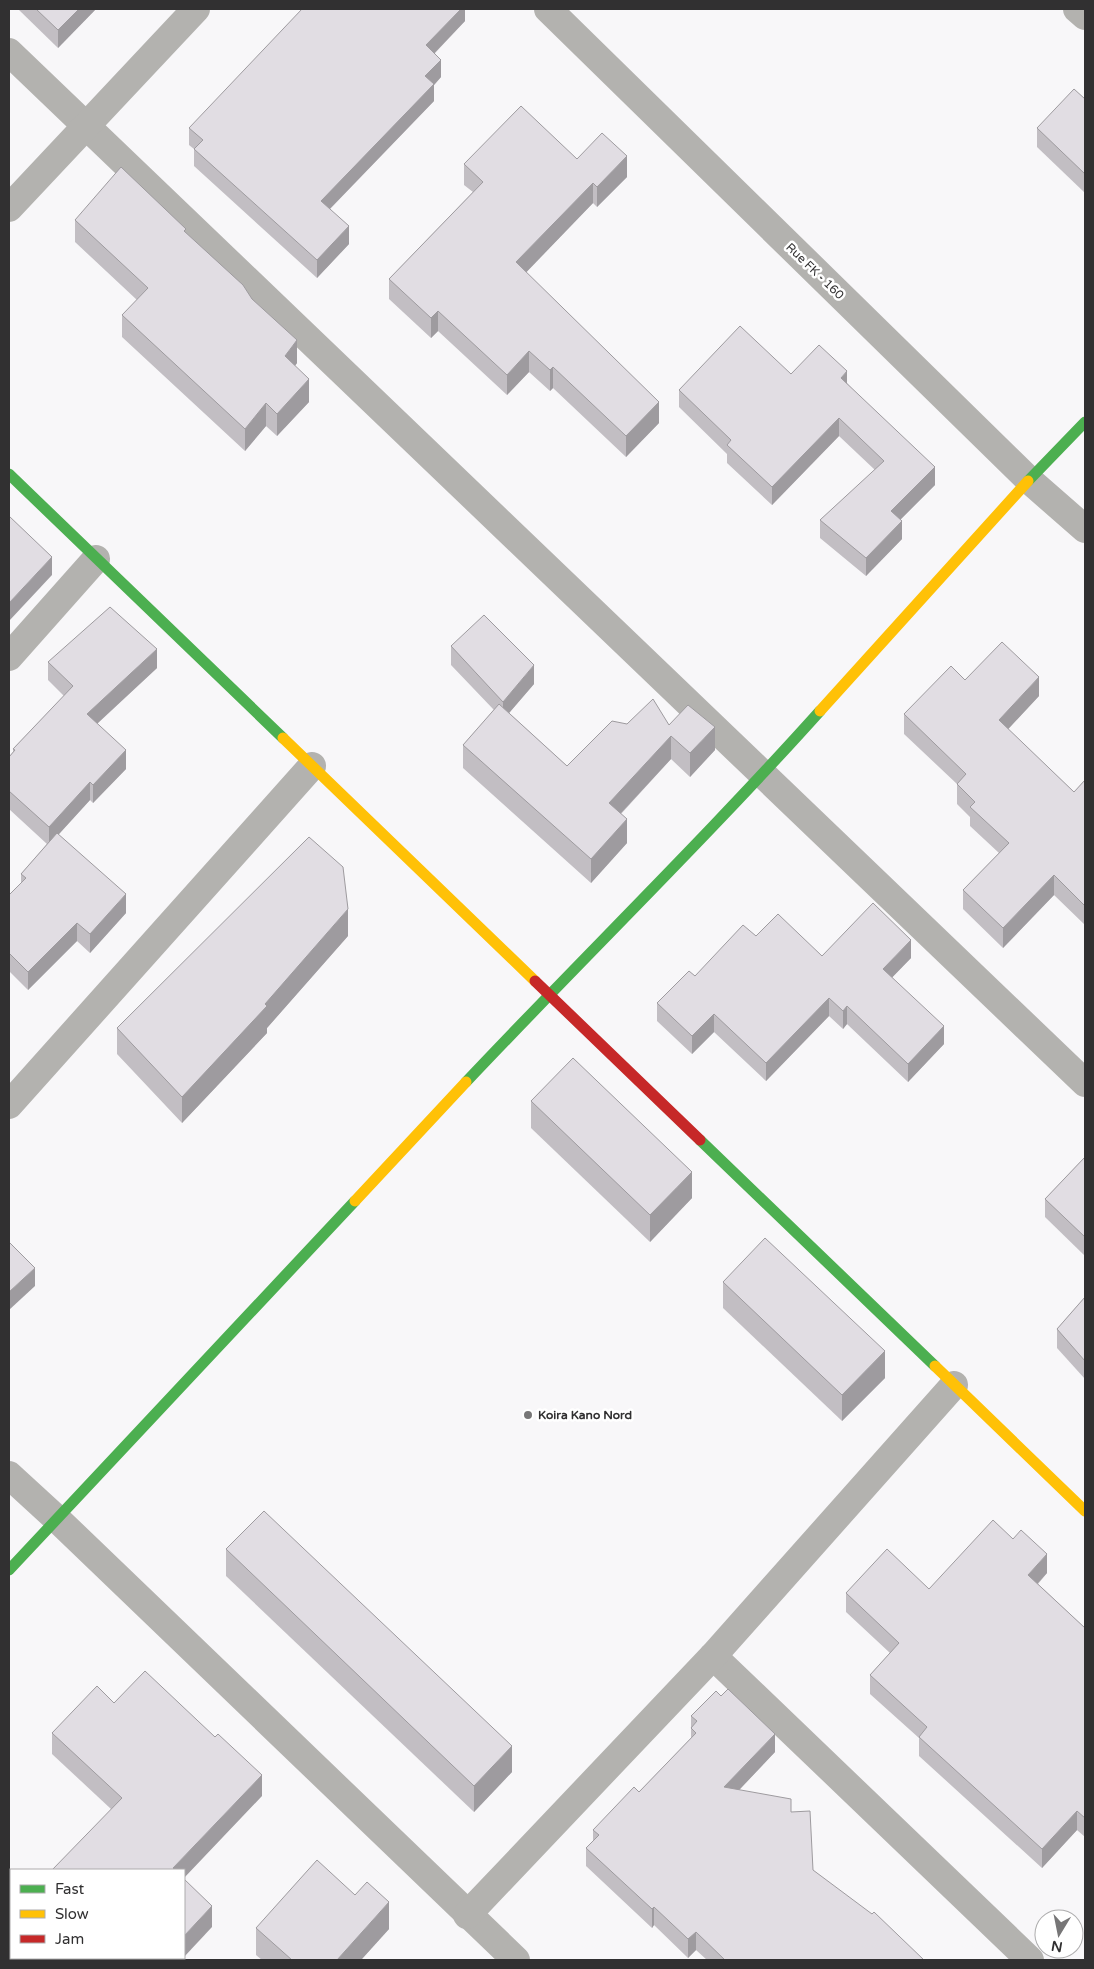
<svg xmlns="http://www.w3.org/2000/svg" width="1094" height="1969" font-family="'Varela Round',sans-serif">
  <style>
    .lines { fill: none; stroke-linecap: round; stroke-linejoin: round }
    .street { stroke: #b3b2af; stroke-width: 28 }
    .fast { stroke: #4caf50; stroke-width: 11 }
    .slow { stroke: #ffc107; stroke-width: 11 }
    .jam { stroke: #c62828; stroke-width: 11 }
    .wall { fill: #c2bec3 }
    .shaded-wall { fill: #9e9b9f }
    .building { fill: #e1dde3; stroke: #9e9b9f }
    .poi-dot { fill: #777677; stroke: #fff; stroke-width: 2 }
    .labels { text-anchor: middle; dominant-baseline: central; stroke-width: 5; stroke-linejoin: round; paint-order: stroke }
    .street-label { font-size: 12px; fill: #313031; stroke: #fff }
    .poi-label { font-size: 12px; font-weight: bold; fill: #313031; stroke: #fff; text-anchor: start }
  </style>
  <rect width="100%" height="100%" fill="#f8f7f9"/>
  <g class="lines">
    <g class="street">
      <path d="M 548,9 L 1029,480 L 1085,529"/>
      <path d="M 1077,9 L 1085,16"/>
      <path d="M 9,52 L 1085,1083"/>
      <path d="M 9,208 L 196,9"/>
      <path d="M 9,657 L 96,559"/>
      <path d="M 9,1105 L 312,766"/>
      <path d="M 9,1475 L 57,1519 L 516,1960"/>
      <path d="M 713,1656 L 1030,1960"/>
      <path d="M 467,1915 L 713,1656 L 954,1385"/>
    </g>
    <g class="fast">
      <path d="M 9,474 L 283,738"/>
      <path d="M 1028,481 L 1085,422"/>
      <path d="M 466,1082 C 583,958 706,838 820,711"/>
      <path d="M 700,1140 L 935,1366"/>
      <path d="M 9,1570 L 355,1201"/>
    </g>
    <g class="slow">
      <path d="M 820,711 L 1028,481"/>
      <path d="M 283,738 L 535,981"/>
      <path d="M 355,1201 L 466,1082"/>
      <path d="M 935,1366 L 1085,1511"/>
    </g>
    <path class="jam" d="M 535,981 L 700,1140"/>
  </g>
  <g class="wall">
    <path d="M 18,9 L 96,9 L 58,48 Z"/>
    <path d="M 465,9 L 465,21 L 435,53 L 441,77 L 434,85 L 434,101 L 330,209 L 349,244 L 317,278 L 194,166 L 194,149 L 189,145 L 189,128 Z"/>
    <path d="M 1085,99 L 1085,193 L 1037,147 L 1037,128 Z"/>
    <path d="M 577,159 L 627,177 L 597,207 L 593,203 L 526,272 L 659,423 L 626,457 L 553,388 L 550,391 L 529,372 L 507,395 L 438,331 L 431,338 L 389,299 L 389,279 L 473,192 L 464,185 L 464,164 Z"/>
    <path d="M 75,220 L 186,233 L 252,299 L 297,363 L 295,366 L 309,402 L 277,436 L 266,426 L 245,451 L 122,337 L 122,315 L 137,300 L 75,242 Z"/>
    <path d="M 791,374 L 847,383 L 935,485 L 900,520 L 902,539 L 866,576 L 820,538 L 820,520 L 875,470 L 839,436 L 772,505 L 727,463 L 727,454 L 679,407 L 679,390 Z"/>
    <path d="M 451,646 L 534,684 L 509,713 L 567,766 L 627,724 L 669,725 L 715,750 L 690,777 L 671,759 L 621,814 L 627,843 L 591,883 L 463,768 L 463,745 L 494,710 L 451,665 Z"/>
    <path d="M 48,662 L 157,668 L 97,724 L 126,769 L 93,803 L 90,800 L 58,835 L 126,913 L 90,953 L 77,941 L 28,990 L 9,971 L 9,895 L 21,883 L 21,874 L 47,844 L 9,809 L 9,757 L 13,752 L 13,749 L 64,696 L 48,680 Z"/>
    <path d="M 965,680 L 1039,696 L 1008,729 L 1074,792 L 1085,780 L 1085,925 L 1054,895 L 1003,948 L 963,909 L 963,890 L 999,853 L 970,826 L 970,817 L 957,804 L 957,784 L 904,734 L 904,714 Z"/>
    <path d="M 348,936 L 267,1028 L 267,1033 L 182,1123 L 117,1054 L 117,1028 Z"/>
    <path d="M 756,936 L 822,956 L 911,958 L 892,977 L 944,1044 L 908,1082 L 847,1024 L 843,1029 L 829,1016 L 766,1081 L 714,1032 L 692,1054 L 657,1021 L 657,1003 L 695,976 Z"/>
    <path d="M 531,1101 L 692,1198 L 650,1242 L 531,1128 Z"/>
    <path d="M 1085,1157 L 1085,1256 L 1045,1217 L 1045,1199 Z"/>
    <path d="M 723,1282 L 885,1378 L 842,1421 L 723,1308 Z"/>
    <path d="M 1085,1297 L 1085,1379 L 1057,1348 L 1057,1329 Z"/>
    <path d="M 226,1549 L 512,1772 L 474,1812 L 226,1576 Z"/>
    <path d="M 1047,1573 L 1038,1584 L 1085,1628 L 1085,1837 L 1077,1830 L 1042,1868 L 919,1756 L 919,1738 L 870,1694 L 870,1675 L 890,1653 L 846,1612 L 846,1593 L 929,1589 Z"/>
    <path d="M 114,1703 L 262,1796 L 111,1809 L 52,1754 L 52,1733 Z"/>
    <path d="M 691,1716 L 775,1752 L 739,1790 L 791,1812 L 813,1870 L 924,1960 L 707,1960 L 696,1950 L 688,1958 L 654,1925 L 652,1928 L 586,1866 L 586,1848 L 593,1841 L 593,1830 L 639,1792 L 691,1738 Z"/>
    <path d="M 256,1928 L 389,1929 L 361,1960 L 262,1960 L 256,1955 Z"/>
    <path d="M 39,1958 L 49,1958 L 47,1960 L 41,1960 Z"/>
    <path d="M 71,1958 L 183,1958 L 181,1960 L 74,1960 Z"/>
  </g>
  <g class="shaded-wall">
    <path d="M 79,9 L 96,9 L 58,48 L 58,30 Z"/>
    <path d="M 461,9 L 465,9 L 465,21 L 426,62 L 426,45 Z"/>
    <path d="M 441,60 L 441,77 L 434,85 L 434,101 L 321,218 L 321,201 L 425,76 Z"/>
    <path d="M 627,156 L 627,177 L 597,207 L 597,187 Z"/>
    <path d="M 593,183 L 593,203 L 516,283 L 516,262 Z"/>
    <path d="M 349,226 L 349,244 L 317,278 L 317,260 Z"/>
    <path d="M 438,311 L 438,331 L 431,338 L 431,318 Z"/>
    <path d="M 297,340 L 297,363 L 285,379 L 285,356 Z"/>
    <path d="M 529,351 L 529,372 L 507,395 L 507,375 Z"/>
    <path d="M 553,367 L 553,388 L 550,391 L 550,370 Z"/>
    <path d="M 847,371 L 847,389 L 841,378 Z"/>
    <path d="M 309,379 L 309,402 L 277,436 L 277,414 Z"/>
    <path d="M 659,402 L 659,423 L 626,457 L 626,436 Z"/>
    <path d="M 266,403 L 266,426 L 245,451 L 245,429 Z"/>
    <path d="M 839,418 L 839,436 L 772,505 L 772,487 Z"/>
    <path d="M 935,467 L 935,485 L 891,529 L 891,511 Z"/>
    <path d="M 902,521 L 902,539 L 866,576 L 866,558 Z"/>
    <path d="M 52,557 L 52,575 L 9,621 L 9,603 Z"/>
    <path d="M 157,649 L 157,668 L 87,733 L 87,714 Z"/>
    <path d="M 534,665 L 534,684 L 503,720 L 503,702 Z"/>
    <path d="M 1039,677 L 1039,696 L 999,739 L 999,720 Z"/>
    <path d="M 715,727 L 715,750 L 690,777 L 690,753 Z"/>
    <path d="M 671,736 L 671,759 L 609,826 L 609,803 Z"/>
    <path d="M 126,750 L 126,769 L 93,803 L 93,785 Z"/>
    <path d="M 90,782 L 90,800 L 49,845 L 49,827 Z"/>
    <path d="M 627,819 L 627,843 L 591,883 L 591,859 Z"/>
    <path d="M 1054,875 L 1054,895 L 1003,948 L 1003,928 Z"/>
    <path d="M 126,894 L 126,913 L 90,953 L 90,934 Z"/>
    <path d="M 348,909 L 348,936 L 267,1028 L 267,1033 L 182,1123 L 182,1097 Z"/>
    <path d="M 77,923 L 77,941 L 28,990 L 28,972 Z"/>
    <path d="M 911,940 L 911,958 L 883,987 L 883,969 Z"/>
    <path d="M 829,998 L 829,1016 L 766,1081 L 766,1063 Z"/>
    <path d="M 847,1006 L 847,1024 L 843,1029 L 843,1011 Z"/>
    <path d="M 714,1014 L 714,1032 L 692,1054 L 692,1036 Z"/>
    <path d="M 944,1026 L 944,1044 L 908,1082 L 908,1064 Z"/>
    <path d="M 692,1172 L 692,1198 L 650,1242 L 650,1215 Z"/>
    <path d="M 35,1268 L 35,1286 L 9,1310 L 9,1292 Z"/>
    <path d="M 885,1351 L 885,1378 L 842,1421 L 842,1395 Z"/>
    <path d="M 1047,1554 L 1047,1573 L 1028,1594 L 1028,1575 Z"/>
    <path d="M 775,1734 L 775,1752 L 724,1806 L 724,1787 Z"/>
    <path d="M 512,1746 L 512,1772 L 474,1812 L 474,1786 Z"/>
    <path d="M 262,1775 L 262,1796 L 184,1878 L 184,1870 L 173,1870 L 173,1868 Z"/>
    <path d="M 1077,1811 L 1077,1830 L 1042,1868 L 1042,1849 Z"/>
    <path d="M 389,1902 L 389,1929 L 361,1960 L 337,1960 Z"/>
    <path d="M 212,1906 L 212,1927 L 184,1957 L 184,1936 Z"/>
    <path d="M 654,1907 L 654,1925 L 652,1928 L 652,1909 Z"/>
    <path d="M 696,1932 L 696,1950 L 688,1958 L 688,1939 Z"/>
    <path d="M 44,1958 L 49,1958 L 47,1960 L 44,1960 Z"/>
    <path d="M 163,1958 L 183,1958 L 181,1960 L 161,1960 Z"/>
  </g>
  <g class="building">
    <path d="M 36,9 L 79,9 L 58,30 Z"/>
    <path d="M 302,9 L 461,9 L 426,45 L 441,60 L 425,76 L 434,84 L 321,201 L 349,226 L 317,260 L 194,149 L 203,140 L 189,128 Z"/>
    <path d="M 1074,89 L 1085,99 L 1085,174 L 1037,128 Z"/>
    <path d="M 521,106 L 577,159 L 602,133 L 627,156 L 597,187 L 593,183 L 516,262 L 659,402 L 626,436 L 553,367 L 550,370 L 529,351 L 507,375 L 438,311 L 431,318 L 389,279 L 483,182 L 464,164 Z"/>
    <path d="M 121,167 L 186,229 L 184,231 L 243,285 L 252,299 L 297,340 L 285,356 L 309,379 L 277,414 L 266,403 L 245,429 L 122,315 L 148,288 L 75,220 Z"/>
    <path d="M 740,326 L 791,374 L 819,345 L 847,371 L 841,378 L 935,467 L 891,511 L 902,521 L 866,558 L 820,520 L 884,461 L 839,418 L 772,487 L 727,445 L 731,440 L 679,390 Z"/>
    <path d="M 9,516 L 52,557 L 9,603 Z"/>
    <path d="M 110,607 L 157,649 L 87,714 L 126,750 L 93,785 L 90,782 L 49,827 L 9,791 L 9,757 L 15,750 L 13,749 L 73,686 L 48,662 Z"/>
    <path d="M 484,615 L 534,665 L 503,702 L 451,646 Z"/>
    <path d="M 1002,642 L 1039,677 L 999,720 L 1074,792 L 1085,780 L 1085,906 L 1054,875 L 1003,928 L 963,890 L 1009,843 L 970,807 L 975,802 L 957,784 L 966,774 L 904,714 L 951,666 L 965,680 Z"/>
    <path d="M 653,699 L 669,725 L 688,705 L 715,727 L 690,753 L 671,736 L 609,803 L 627,819 L 591,859 L 463,745 L 499,704 L 567,766 L 612,721 L 627,724 Z"/>
    <path d="M 57,833 L 126,894 L 90,934 L 77,923 L 28,972 L 9,953 L 9,895 L 26,878 L 21,874 Z"/>
    <path d="M 309,837 L 343,867 L 348,909 L 265,1004 L 267,1006 L 182,1097 L 117,1028 Z"/>
    <path d="M 873,903 L 911,940 L 883,969 L 944,1026 L 908,1064 L 847,1006 L 843,1011 L 829,998 L 766,1063 L 714,1014 L 692,1036 L 657,1003 L 689,971 L 695,976 L 743,925 L 756,936 L 778,914 L 822,956 Z"/>
    <path d="M 573,1058 L 692,1172 L 650,1215 L 531,1101 Z"/>
    <path d="M 1085,1157 L 1085,1237 L 1045,1199 Z"/>
    <path d="M 765,1238 L 885,1351 L 842,1395 L 723,1282 Z"/>
    <path d="M 9,1242 L 35,1268 L 9,1292 Z"/>
    <path d="M 1085,1297 L 1085,1361 L 1057,1329 Z"/>
    <path d="M 264,1511 L 512,1746 L 474,1786 L 226,1549 Z"/>
    <path d="M 993,1520 L 1013,1539 L 1021,1530 L 1047,1554 L 1028,1575 L 1085,1628 L 1085,1818 L 1077,1811 L 1042,1849 L 919,1737 L 927,1727 L 870,1675 L 899,1643 L 846,1593 L 887,1549 L 929,1589 Z"/>
    <path d="M 145,1671 L 215,1737 L 218,1734 L 262,1775 L 173,1868 L 175,1870 L 52,1870 L 122,1798 L 52,1733 L 97,1686 L 114,1703 Z"/>
    <path d="M 728,1689 L 775,1734 L 724,1787 L 791,1799 L 791,1812 L 810,1811 L 813,1870 L 872,1914 L 874,1912 L 924,1960 L 725,1960 L 696,1932 L 688,1939 L 654,1907 L 652,1909 L 586,1848 L 599,1835 L 593,1830 L 634,1787 L 639,1792 L 696,1733 L 691,1728 L 697,1721 L 691,1716 L 716,1691 L 721,1696 Z"/>
    <path d="M 317,1860 L 355,1895 L 367,1882 L 389,1902 L 337,1960 L 292,1960 L 256,1928 Z"/>
    <path d="M 184,1879 L 212,1906 L 184,1936 Z"/>
    <path d="M 93,1958 L 163,1958 L 161,1960 L 96,1960 Z"/>
  </g>
  <circle class="poi-dot" cx="528" cy="1415" r="5"/>
  <g class="labels">
    <g class="street-label">
      <text transform="translate(815 271) rotate(44)">Rue FK - 160</text>
    </g>
    <g class="poi-label">
      <text x="538" y="1415">Koira Kano Nord</text>
    </g>
  </g>
  <rect width="1094" height="1969" fill="none" stroke="#313031" stroke-width="20"/>
  <rect x="10" y="1869" width="175" height="90" fill="#ffffff" stroke="#adacad"/>
  <rect x="20" y="1885" width="25" height="8" fill="#4caf50" stroke="#adacad"/>
  <text x="55" y="1894" font-size="15" fill="#313031">Fast</text>
  <rect x="20" y="1910" width="25" height="8" fill="#ffc107" stroke="#adacad"/>
  <text x="55" y="1919" font-size="15" fill="#313031">Slow</text>
  <rect x="20" y="1935" width="25" height="8" fill="#c62828" stroke="#adacad"/>
  <text x="55" y="1944" font-size="15" fill="#313031">Jam</text>
  <g transform="translate(1059 1934) rotate(190)"><circle r="24" fill="#ffffff" stroke="#adacad"/>
  <path d="M0-4L9 19L0 12L-9 19Z" fill="#777677"/>
  <text y="-8" font-size="14" font-weight="bold" text-anchor="middle" fill="#313031">N</text>
  </g>
</svg>
